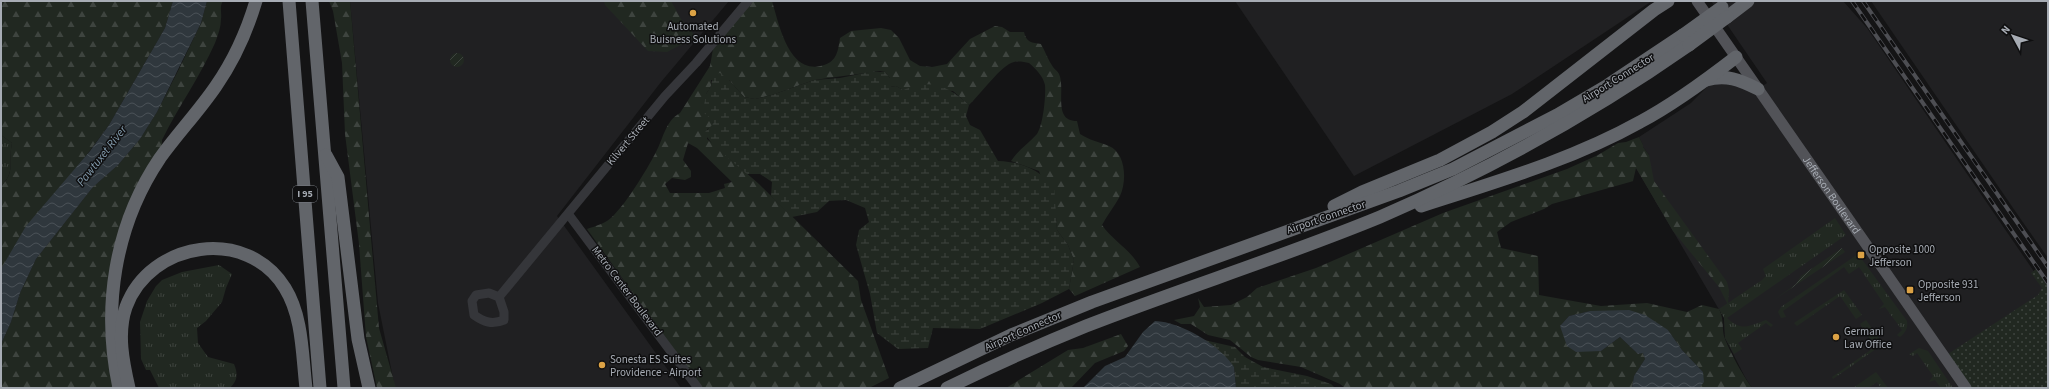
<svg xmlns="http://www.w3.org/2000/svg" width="2049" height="389" font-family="'Source Sans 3',sans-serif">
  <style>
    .built { fill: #202022 }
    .grass { fill: url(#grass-tufts) }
    .forest { fill: url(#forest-firs); fill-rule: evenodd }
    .wetland { fill: url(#wetland-marsh) }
    .park { fill: url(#park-dots) }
    .garden { fill: url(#garden-furrows) }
    .water { fill: url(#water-waves) }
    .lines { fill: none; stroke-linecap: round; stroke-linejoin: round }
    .minor { stroke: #35363a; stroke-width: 9 }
    .major { stroke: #525358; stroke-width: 11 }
    .highway { stroke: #62656a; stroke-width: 13 }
    .rail-casing { stroke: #4d4e53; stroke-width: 4 }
    .rail { stroke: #0f0f10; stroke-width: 2.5; stroke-dasharray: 8; stroke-linecap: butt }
    .highway-bridge { stroke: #62656a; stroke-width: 13 }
    .poi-dot { fill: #dca245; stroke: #0f0f10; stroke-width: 1.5 }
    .labels { text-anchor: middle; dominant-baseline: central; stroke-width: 3; stroke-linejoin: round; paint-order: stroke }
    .shield { fill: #0f0f10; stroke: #797d83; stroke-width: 1 }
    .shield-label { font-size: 10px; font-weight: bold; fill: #a7acb4 }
    .poi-label { font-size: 11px; fill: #a7acb4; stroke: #0f0f10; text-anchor: start }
    .street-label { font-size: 11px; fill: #a7acb4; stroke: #0f0f10 }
    .water-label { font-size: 12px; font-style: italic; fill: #829aab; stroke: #0f0f10 }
  </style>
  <defs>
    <pattern id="grass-tufts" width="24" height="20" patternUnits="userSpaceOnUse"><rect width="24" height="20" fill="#212821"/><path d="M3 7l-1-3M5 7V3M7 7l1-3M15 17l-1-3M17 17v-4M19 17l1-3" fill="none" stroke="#3e443f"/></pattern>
    <pattern id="forest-firs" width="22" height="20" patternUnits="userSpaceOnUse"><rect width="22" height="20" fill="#212821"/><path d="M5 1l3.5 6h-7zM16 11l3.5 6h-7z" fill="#3e443f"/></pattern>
    <pattern id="wetland-marsh" width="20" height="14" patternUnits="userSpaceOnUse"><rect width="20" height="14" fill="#212821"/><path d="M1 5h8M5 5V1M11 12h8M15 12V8" fill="none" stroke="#3e443f"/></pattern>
    <pattern id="park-dots" width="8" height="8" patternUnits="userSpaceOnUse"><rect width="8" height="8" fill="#212821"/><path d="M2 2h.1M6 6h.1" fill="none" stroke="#3e443f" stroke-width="1.8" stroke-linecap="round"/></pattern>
    <pattern id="garden-furrows" width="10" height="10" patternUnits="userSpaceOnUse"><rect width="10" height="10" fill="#212821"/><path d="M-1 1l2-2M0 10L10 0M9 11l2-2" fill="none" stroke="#3e443f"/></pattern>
    <pattern id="water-waves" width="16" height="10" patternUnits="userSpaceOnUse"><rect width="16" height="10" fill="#2f373d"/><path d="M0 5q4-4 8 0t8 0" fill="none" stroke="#4a5157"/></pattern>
  </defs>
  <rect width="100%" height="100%" fill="#141415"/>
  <g class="built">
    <path d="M 350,1 L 729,1 L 661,82 L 557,216 L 681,388 L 395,388 L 378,303 Z"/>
    <path d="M 1235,1 L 1652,1 L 1512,94 L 1354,176 Z"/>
    <path d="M 1711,1 L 1843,1 L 1867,28 L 2048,292 L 2048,388 L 1752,388 L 1745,377 L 1725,338 L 1724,318 L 1636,168 L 1649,155 L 1643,147 L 1643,145 L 1639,137 L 1691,103 L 1710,84 L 1723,80 L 1755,91 L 1767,83 Z"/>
    <path d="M 1871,1 L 2048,1 L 2048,258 L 2022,221 Z"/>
  </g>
  <g class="grass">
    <path d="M 1,135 L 12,143 C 8,161 16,172 1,186 Z"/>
    <path d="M 1835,218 L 1846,235 L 1727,318 C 1742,332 1749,326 1766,320 L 1773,325 L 1771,327 L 1766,323 L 1738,343 L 1742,349 L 1734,354 L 1725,338 L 1724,318 L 1719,309 L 1762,280 L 1766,276 L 1763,269 Z"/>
    <path d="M 1858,254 L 1907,321 C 1908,328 1906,332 1900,337 L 1897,335 L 1902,330 L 1885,307 L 1879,309 L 1884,304 L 1859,267 L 1849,274 L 1844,267 L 1783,311 L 1786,317 L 1781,318 L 1778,312 L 1781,307 Z"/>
    <path d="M 219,265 L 232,274 L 226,288 L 222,302 L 206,321 L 197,328 L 198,343 L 208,357 L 234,364 C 238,374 238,380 230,388 L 159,388 L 150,370 L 146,370 L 141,359 L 140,322 L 147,301 L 156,286 L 162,280 L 182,272 Z"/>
    <path d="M 1844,290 L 1862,315 L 1856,319 L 1840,296 L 1797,326 L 1794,323 Z"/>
    <path d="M 1866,320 L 1883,344 L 1833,379 L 1832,377 L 1875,347 L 1860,324 Z"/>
    <path d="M 1919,348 L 1928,351 L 1953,388 L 1941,388 L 1935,380 L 1929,382 L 1933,376 L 1917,353 L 1913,356 L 1909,354 Z"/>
    <path d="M 1876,372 L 1888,388 L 1881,388 L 1877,382 L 1868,388 L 1853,388 Z"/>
  </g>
  <g class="forest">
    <path d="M 1,1 L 173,1 L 165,28 L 109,125 L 1,269 L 1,186 C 16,172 8,161 12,143 L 1,135 Z"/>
    <path d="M 207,1 L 223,1 C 219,7 222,12 221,19 C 221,27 218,35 215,43 C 200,77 178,107 162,140 L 162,145 L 109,275 L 115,388 L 1,388 L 1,344 L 11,322 L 20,293 L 36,259 L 93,187 L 118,165 L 140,139 L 157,112 L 179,69 L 201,23 Z"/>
    <path d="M 329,1 L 350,1 L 379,328 L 396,388 L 377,388 L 366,337 L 359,244 L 345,134 L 342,63 L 333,11 Z"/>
    <path d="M 604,1 L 671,1 L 681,19 L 696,37 L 667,52 L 648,51 L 605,5 Z"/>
    <path d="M 750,1 L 772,1 C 779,24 789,77 824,65 C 837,61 838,51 840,38 L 851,31 L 881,28 L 891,30 L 899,38 L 910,60 L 920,66 L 932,67 L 947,64 L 970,39 L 995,26 L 1002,27 L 1010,32 L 1024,32 C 1026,42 1032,43 1041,44 C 1045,51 1048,60 1053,67 C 1054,69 1058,71 1059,74 C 1066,89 1052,121 1077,121 L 1080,134 C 1089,140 1099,142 1109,146 C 1126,153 1127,181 1120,196 C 1115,206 1107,215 1102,225 C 1113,241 1131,250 1140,267 L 1075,296 L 1069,289 L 1074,260 L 1068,245 L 1057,230 L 1056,217 L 1039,171 L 1011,161 C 1018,150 1028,144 1037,134 C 1043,126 1046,96 1045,85 C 1043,76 1036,69 1029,63 C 1025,62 1018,61 1014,62 C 1002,64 979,96 969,105 L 953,91 L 909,88 L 903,90 L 896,86 L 890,87 L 890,78 L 885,72 L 880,71 L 814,80 L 772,95 L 755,99 L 744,97 L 729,80 L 711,80 L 711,86 L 706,94 L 713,124 L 712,127 L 707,129 L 707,139 L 759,184 L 858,281 L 861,300 L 889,378 L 869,388 L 701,388 L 587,229 C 596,226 607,223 614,215 C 627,202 646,171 655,154 C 663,140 665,121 680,113 L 710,66 L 713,49 ZM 688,143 L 697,148 L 732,182 L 724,184 L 725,188 L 709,193 L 670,193 L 665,184 L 672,178 L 685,180 L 691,177 L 691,171 L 683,160 Z"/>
    <path d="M 1639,137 L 1643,145 L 1643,147 L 1649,155 L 1654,181 L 1727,282 L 1729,290 L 1728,305 L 1719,287 L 1673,231 L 1636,168 L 1633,181 L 1630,182 L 1552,204 L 1544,209 L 1511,222 L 1497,232 L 1501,248 L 1538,256 L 1539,295 L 1601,306 L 1647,303 L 1687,312 L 1702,305 L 1719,309 C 1725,321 1721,329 1725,339 C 1732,356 1742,374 1752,388 L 1700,387 L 1703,372 L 1682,350 L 1668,330 L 1590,311 L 1569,316 L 1560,326 L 1601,351 L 1620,337 L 1638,354 L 1643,353 L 1645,359 L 1634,376 L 1632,388 L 1345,388 L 1340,384 L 1301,367 L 1258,360 L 1251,357 L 1230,340 L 1208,335 L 1191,324 L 1181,324 L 1174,320 L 1194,316 L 1200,307 L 1198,298 L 1204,307 L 1231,305 L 1247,297 L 1257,288 L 1316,268 L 1443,213 L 1567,169 L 1598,155 L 1618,143 L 1626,142 Z"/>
    <path d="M 1121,334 L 1128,346 L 1124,351 L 1095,363 L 1071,388 L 1006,388 L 1068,350 L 1083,348 Z"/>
  </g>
  <g class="wetland">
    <path d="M 869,72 L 885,72 L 890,78 L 891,87 L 896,86 L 903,90 C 931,78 948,86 969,105 L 966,116 L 970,125 L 980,130 L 998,161 C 1023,162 1036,169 1054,185 L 1057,230 L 1068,245 L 1074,260 L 1069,289 L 1042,303 L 980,329 L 933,328 L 928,348 L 898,349 L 877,333 L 870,294 L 856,245 L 859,230 L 869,222 L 865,208 L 846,200 L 829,201 L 817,212 L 792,217 L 771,196 L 772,182 L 760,174 L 747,174 L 713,145 L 704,133 L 713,124 L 711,119 L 703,112 L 706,94 L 711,86 L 713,74 L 720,73 L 729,80 L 744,97 L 755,99 L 772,95 L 814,80 L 840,78 Z"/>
    <path d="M 1204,340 L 1235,347 L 1245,357 L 1263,367 L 1307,376 L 1331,384 L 1335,388 L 1236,388 L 1234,367 Z"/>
  </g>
  <path class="park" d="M 2036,269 L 2048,286 L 2048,388 L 1967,388 L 1945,356 L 2038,295 L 2042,288 L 2031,273 Z"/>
  <g class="garden">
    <circle cx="457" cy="60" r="7"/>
    <path d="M 1842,248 L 1845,252 L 1774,300 L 1796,284 L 1801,276 Z"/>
  </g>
  <g class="water">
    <path d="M 173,1 L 207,1 L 201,23 L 157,112 L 140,139 L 118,165 L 93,187 L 36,259 L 20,293 L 11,322 L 1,344 L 1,269 L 26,226 L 90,151 L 109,125 L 165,28 Z"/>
    <path d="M 1629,310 L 1645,315 L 1668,330 L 1682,350 L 1703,372 L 1704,382 L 1700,387 L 1702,388 L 1632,388 L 1634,376 L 1645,359 L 1643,353 L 1638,354 L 1620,337 L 1601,351 L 1576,352 L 1567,346 L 1560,326 L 1569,316 L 1590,311 Z"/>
    <path d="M 1155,321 C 1181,322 1220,345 1234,367 L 1236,388 L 1083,388 L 1105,366 L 1125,357 L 1143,332 Z"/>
  </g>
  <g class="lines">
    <g class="minor">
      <path d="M 569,215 L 698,388"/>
      <path d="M 499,297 L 504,312 L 504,320 C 492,325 484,322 474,315 L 472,301 L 476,295 L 489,293 L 499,297 L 665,96 L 696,63 L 748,1"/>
    </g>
    <path class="major" id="s1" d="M 1697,1 L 1966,388"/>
    <g class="highway">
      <path d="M 289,1 L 320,388"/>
      <path d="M 312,1 L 344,388"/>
      <path d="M 1727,17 L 1748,1"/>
      <path d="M 1706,80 C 1726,74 1740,80 1758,89"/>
      <path d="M 326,155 L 338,177 L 358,339 L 369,388"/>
      <path d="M 1334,206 L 1362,192 L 1440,160 L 1492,132 L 1523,112 L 1654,10 L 1668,1"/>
      <path d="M 1421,206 C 1495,182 1572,160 1640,122 C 1674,104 1705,81 1736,57"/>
      <path d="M 119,388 C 102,309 114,226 160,158 C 178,133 199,111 216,86 C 234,60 247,31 256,1"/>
      <path d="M 129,388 C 123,362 117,333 126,307 C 150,241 247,226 285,288 C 303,317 302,355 306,388"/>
      <path d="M 900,388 L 1011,335 L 1092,302 L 1399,191 L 1453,169 L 1557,115 L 1608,85 L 1683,35"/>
      <path d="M 947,388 C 992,366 1039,345 1086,326 C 1183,288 1283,257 1380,217 C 1488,170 1592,113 1689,45"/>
    </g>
    <g class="rail-casing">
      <g id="rail">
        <path d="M 1852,1 L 2048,283"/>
        <path d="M 1863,1 L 2048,267"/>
      </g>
    </g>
    <use href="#rail" class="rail"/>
    <g class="highway-bridge">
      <path d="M 1683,35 L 1722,7"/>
      <path d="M 1689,45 L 1727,17"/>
    </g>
  </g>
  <g class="poi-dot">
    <circle cx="693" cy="13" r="4"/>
    <rect x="1857" y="251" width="8" height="8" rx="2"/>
    <rect x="1906" y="286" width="8" height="8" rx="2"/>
    <circle cx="1836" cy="337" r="4"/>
    <circle cx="602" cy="365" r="4"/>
  </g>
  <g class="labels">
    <rect class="shield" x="293" y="186" width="24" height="16" rx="3"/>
    <g class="shield-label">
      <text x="305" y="194">I 95</text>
    </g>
    <g class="poi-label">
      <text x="693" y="26" text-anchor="middle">Automated<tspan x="693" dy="13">Buisness Solutions</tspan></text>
      <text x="1869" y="249">Opposite 1000<tspan x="1869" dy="13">Jefferson</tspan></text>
      <text x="1918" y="284">Opposite 931<tspan x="1918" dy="13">Jefferson</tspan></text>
      <text x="1844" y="331">Germani<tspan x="1844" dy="13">Law Office</tspan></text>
      <text x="610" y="359">Sonesta ES Suites<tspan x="610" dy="13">Providence - Airport</tspan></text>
    </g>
    <g class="street-label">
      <text transform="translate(1618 78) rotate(-32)">Airport Connector</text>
      <text transform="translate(628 141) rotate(-50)">Kilvert Street</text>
      <text stroke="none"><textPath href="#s1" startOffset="236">Jefferson Boulevard</textPath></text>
      <text transform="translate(1326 217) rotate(-19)">Airport Connector</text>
      <text transform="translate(627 291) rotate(53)">Metro Center Boulevard</text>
      <text transform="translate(1023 331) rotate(-24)">Airport Connector</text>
    </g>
    <g class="water-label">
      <text transform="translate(102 156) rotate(-52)">Pawtuxet River</text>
    </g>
  </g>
  <rect width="2049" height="389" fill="none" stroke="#a7acb4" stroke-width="4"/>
  <g transform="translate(2013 36) rotate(310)" stroke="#0f0f10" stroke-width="3" paint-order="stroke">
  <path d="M0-3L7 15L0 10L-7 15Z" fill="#a7acb4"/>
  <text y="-6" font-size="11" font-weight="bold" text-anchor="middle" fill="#a7acb4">N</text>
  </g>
</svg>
